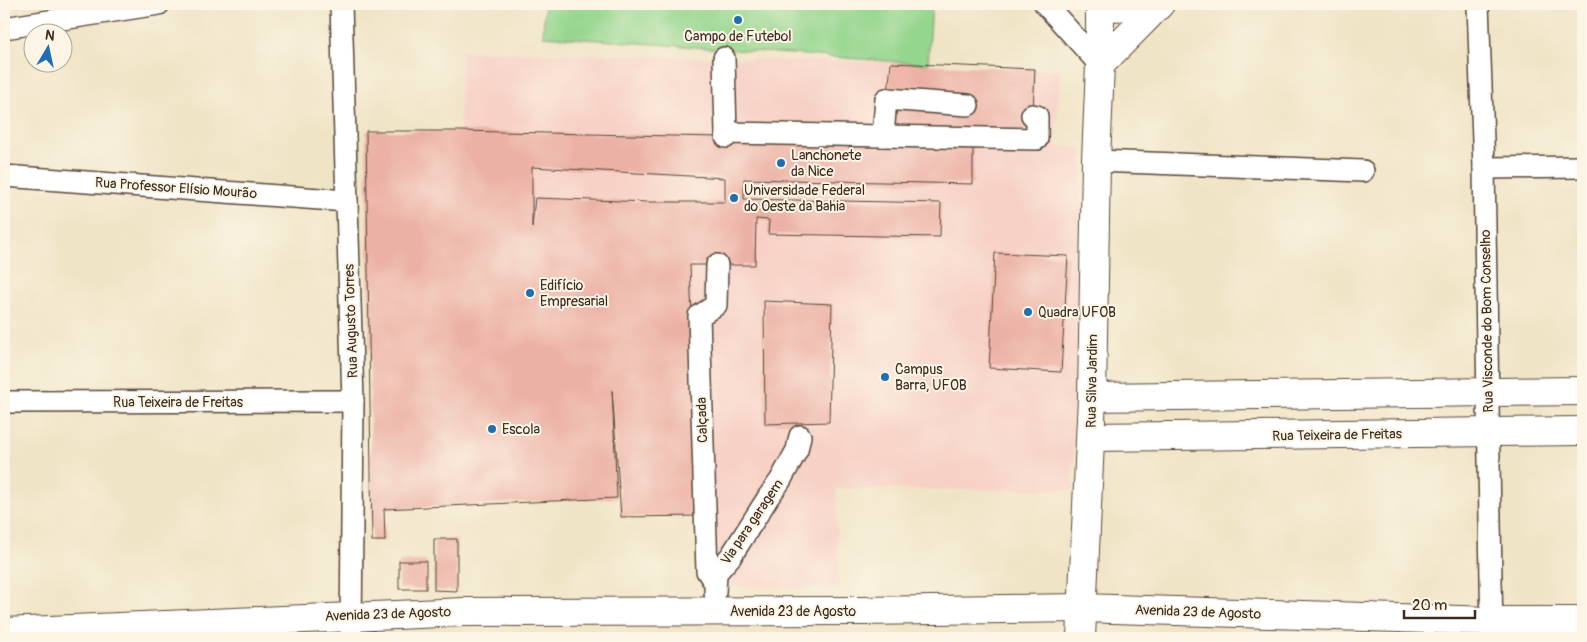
<svg xmlns="http://www.w3.org/2000/svg" width="1587" height="642" font-family="Pangolin,sans-serif">
  <style>
    .built { fill: #f7d1c6 }
    .garden { fill: #95d68e; stroke: #688056 }
    .building { fill: #ecb1a5; fill-rule: evenodd }
    .lines { fill: none; stroke-linecap: round; stroke-linejoin: round }
    .street-casing { stroke: #564637; stroke-width: 24 }
    .secondary-casing { stroke: #564637; stroke-width: 30 }
    .street { stroke: #fff; stroke-width: 21 }
    .secondary { stroke: #fff; stroke-width: 28 }
    .poi-dot { fill: #1f6fb2; stroke: #fcf5e5; stroke-width: 2 }
    .labels { text-anchor: middle; dominant-baseline: central; stroke-width: 4; stroke-linejoin: round; paint-order: stroke }
    .poi-label { font-size: 14px; fill: #3b2a1e; stroke: #fcf5e5; text-anchor: start }
    .street-label { font-size: 14px; fill: #3b2a1e; stroke: #fcf5e5 }
  </style>
  <rect width="100%" height="100%" fill="#fcf5e5"/>
  <filter id="ink" filterUnits="userSpaceOnUse"><feTurbulence type="fractalNoise" baseFrequency=".02" numOctaves="2"/><feDisplacementMap in="SourceGraphic" scale="10" xChannelSelector="R" yChannelSelector="G"/><feConvolveMatrix kernelMatrix="1 2 1 2 8 2 1 2 1" color-interpolation-filters="sRGB"/></filter>
  <filter id="wash" filterUnits="userSpaceOnUse"><feTurbulence type="fractalNoise" baseFrequency=".0096" numOctaves="4" result="noise"/><feDisplacementMap in="SourceGraphic" scale="20" xChannelSelector="R" yChannelSelector="G"/><feGaussianBlur stdDeviation="1.12" result="paint"/><feColorMatrix in="noise" values="0 0 0 0 0 0 0 0 0 0 0 0 0 0 0 0 0 1.4 0 .05"/><feComposite in="paint" operator="in"/></filter>
  <g filter="url(#wash)">
    <rect width="100%" height="100%" fill="#f0e4c6"/>
    <path class="built" d="M 461,51 L 891,63 L 1060,70 L 1056,146 L 1083,148 L 1073,490 L 836,489 L 839,589 L 701,586 L 690,265 L 532,228 L 459,166 Z"/>
    <path class="garden" d="M 545,4 L 932,4 L 928,64 L 543,36 Z"/>
    <g id="blocks">
      <g class="building">
        <path d="M 891,63 L 1035,69 L 1032,132 L 885,126 Z"/>
        <path d="M 366,131 L 460,131 L 973,143 L 973,184 L 744,179 L 744,199 L 941,203 L 940,237 L 768,234 L 769,220 L 756,219 L 755,265 L 690,265 L 699,516 L 621,517 L 612,390 L 617,498 L 384,509 L 385,541 L 372,541 ZM 532,167 L 725,178 L 725,202 L 649,202 L 535,198 L 532,227 Z"/>
        <path d="M 995,253 L 1068,256 L 1061,372 L 989,368 Z"/>
        <path d="M 764,301 L 832,304 L 829,422 L 765,424 Z"/>
        <path d="M 434,539 L 457,539 L 457,591 L 434,590 Z"/>
        <rect x="399" y="561" width="27" height="28"/>
      </g>
    </g>
  </g>
  <g filter="url(#ink)">
    <use href="#blocks" fill-opacity="0" stroke="#564637" stroke-width="1"/>
    <g class="lines">
      <g class="street-casing">
        <g id="street">
          <path d="M 341,4 L 353,401 L 351,638"/>
          <path d="M 1045,4 L 1100,65"/>
          <path d="M 1478,4 L 1484,168 L 1492,638"/>
          <path d="M 4,28 L 159,4"/>
          <path d="M 724,58 L 726,133"/>
          <path d="M 883,136 L 1037,139 L 1037,116 L 1032,115"/>
          <path d="M 726,137 L 726,133 L 883,136 L 886,99 L 968,105 L 887,99"/>
          <path d="M 1096,161 L 1363,171"/>
          <path d="M 1484,168 L 1583,167"/>
          <path d="M 4,176 L 347,201"/>
          <path d="M 4,402 L 353,401"/>
          <path d="M 715,583 L 707,571 L 699,316 L 716,305 L 717,265"/>
          <path d="M 715,593 L 716,573 L 731,556 L 769,496 L 780,481 L 797,450 L 800,436"/>
        </g>
      </g>
      <g class="secondary-casing">
        <g id="secondary">
          <path d="M 1100,7 L 1158,6"/>
          <path d="M 1100,65 L 1160,4"/>
          <path d="M 1092,397 L 1583,391"/>
          <path d="M 1091,437 L 1583,431"/>
          <path d="M 4,632 L 464,612 L 860,611 L 1082,608 L 1491,621 L 1583,621"/>
          <path d="M 1081,638 L 1092,397 L 1096,161 L 1100,65 L 1100,4"/>
        </g>
      </g>
      <use href="#street" class="street"/>
      <use href="#secondary" class="secondary"/>
    </g>
  </g>
  <g class="poi-dot">
    <circle cx="738" cy="20" r="5"/>
    <circle cx="781" cy="163" r="5"/>
    <circle cx="734" cy="198" r="5"/>
    <circle cx="530" cy="293" r="5"/>
    <circle cx="1028" cy="312" r="5"/>
    <circle cx="885" cy="377" r="5"/>
    <circle cx="492" cy="429" r="5"/>
  </g>
  <g class="labels">
    <g class="poi-label">
      <text x="738" y="36" text-anchor="middle">Campo de Futebol</text>
      <text x="791" y="155">Lanchonete<tspan x="791" dy="16">da Nice</tspan></text>
      <text x="744" y="190">Universidade Federal<tspan x="744" dy="16">do Oeste da Bahia</tspan></text>
      <text x="540" y="285">Edifício<tspan x="540" dy="16">Empresarial</tspan></text>
      <text x="1038" y="312">Quadra UFOB</text>
      <text x="895" y="369">Campus<tspan x="895" dy="16">Barra, UFOB</tspan></text>
      <text x="502" y="429">Escola</text>
    </g>
    <g class="street-label">
      <text transform="translate(176 188) rotate(4)">Rua Professor Elísio Mourão</text>
      <text transform="translate(351 321) rotate(-92)">Rua Augusto Torres</text>
      <text transform="translate(1487 321) rotate(-91)">Rua Visconde do Bom Conselho</text>
      <text transform="translate(1092 381) rotate(-89)">Rua Silva Jardim</text>
      <text x="178" y="402">Rua Teixeira de Freitas</text>
      <text transform="translate(702 420) rotate(-92)">Calçada</text>
      <text transform="translate(1337 435) rotate(-1)">Rua Teixeira de Freitas</text>
      <text transform="translate(752 522) rotate(-56)">Via para garagem</text>
      <text x="793" y="611">Avenida 23 de Agosto</text>
      <text transform="translate(1198 612) rotate(2)">Avenida 23 de Agosto</text>
      <text transform="translate(388 614) rotate(-2)">Avenida 23 de Agosto</text>
    </g>
  </g>
  <rect width="1587" height="642" fill="none" stroke="#fcf5e5" stroke-width="20"/>
  <g transform="translate(48 48) rotate(9)"><circle r="24" fill="#fcf5e5" stroke="#afa495"/>
  <path d="M0-4L9 19L0 12L-9 19Z" fill="#1f6fb2"/>
  <text y="-8" font-size="14" font-weight="bold" text-anchor="middle" fill="#3b2a1e">N</text>
  </g>
  <path d="M1404 610v8h71v-8" fill="none" stroke="#3b2a1e" stroke-width="2.5"/>
  <text x="1412" y="610" font-size="15" fill="#3b2a1e" stroke="#fcf5e5" stroke-width="4" paint-order="stroke">20 m</text>
</svg>
